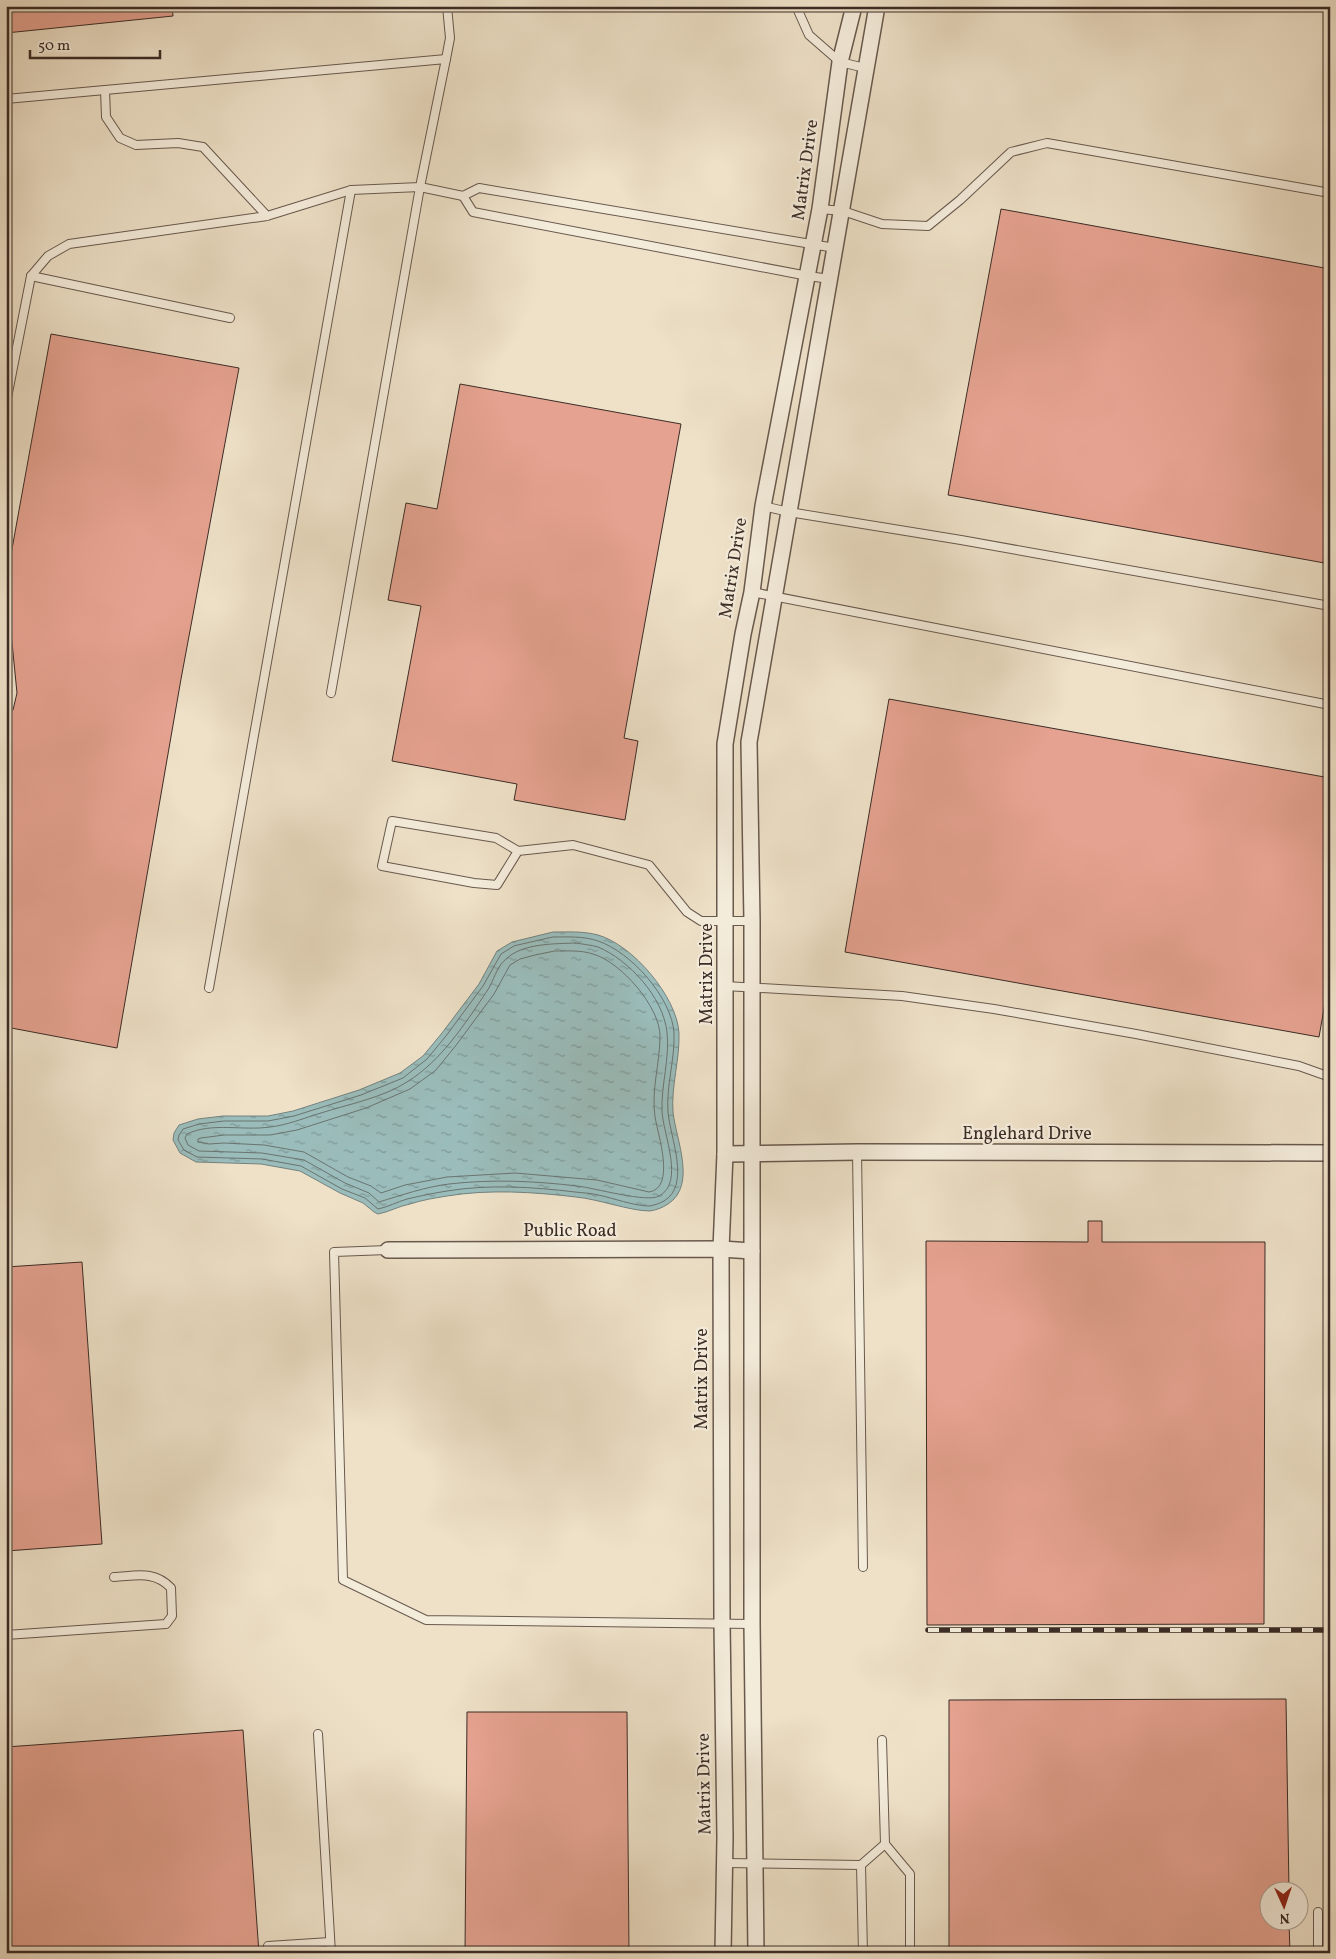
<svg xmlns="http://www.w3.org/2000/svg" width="1336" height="1959" font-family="Vollkorn,serif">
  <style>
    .water { fill: url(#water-ripples); stroke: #74827f }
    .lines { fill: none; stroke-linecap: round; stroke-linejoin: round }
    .shore { stroke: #6a7470; stroke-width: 1 }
    .building { fill: #e5a290; stroke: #3b2c26 }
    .service-casing { stroke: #68594e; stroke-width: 10 }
    .minor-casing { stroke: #68594e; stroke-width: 18 }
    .service { stroke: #f4ecdb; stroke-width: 8 }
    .minor { stroke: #f4ecdb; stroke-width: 15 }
    .rail-casing { stroke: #3b2c26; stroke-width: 5.5 }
    .rail { stroke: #f4ecdb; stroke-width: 4; stroke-dasharray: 11; stroke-linecap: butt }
    .labels { text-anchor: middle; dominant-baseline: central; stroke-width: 4.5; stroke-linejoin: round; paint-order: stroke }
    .street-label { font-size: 18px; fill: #3b2c26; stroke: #f4ecdb }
  </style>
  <defs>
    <pattern id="water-ripples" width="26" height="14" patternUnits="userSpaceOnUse" patternTransform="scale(1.25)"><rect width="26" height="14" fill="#9abcba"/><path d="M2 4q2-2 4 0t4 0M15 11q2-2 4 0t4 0" fill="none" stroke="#7f9997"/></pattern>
  </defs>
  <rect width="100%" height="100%" fill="#eee1c8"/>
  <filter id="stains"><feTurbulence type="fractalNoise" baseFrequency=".004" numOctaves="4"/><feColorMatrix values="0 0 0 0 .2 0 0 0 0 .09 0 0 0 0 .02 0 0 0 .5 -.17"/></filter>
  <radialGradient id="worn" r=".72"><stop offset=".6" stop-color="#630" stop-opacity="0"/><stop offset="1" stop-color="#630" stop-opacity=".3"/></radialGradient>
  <path class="water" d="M 553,932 C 568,932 583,931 598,935 C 633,945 677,997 679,1033 C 680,1059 671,1086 673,1112 C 676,1140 697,1185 668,1204 C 662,1208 656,1210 650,1211 C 630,1211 598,1199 576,1197 C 534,1192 489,1189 447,1196 C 435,1198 422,1200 410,1204 C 399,1206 389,1212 378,1214 L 374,1212 L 363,1203 L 340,1193 L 300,1171 L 261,1164 L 196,1162 L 180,1153 L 173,1140 L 174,1133 L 179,1125 L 198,1119 L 223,1116 L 268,1116 L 293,1111 L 359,1090 L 400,1073 L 423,1056 L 442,1033 L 479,984 L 497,951 L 512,942 Z"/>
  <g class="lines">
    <g class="shore">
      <path d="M 553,937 C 568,937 584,936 598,941 C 631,952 672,998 674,1033 C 675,1060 666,1086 668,1112 C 670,1137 691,1185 664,1201 C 660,1203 655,1205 650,1206 C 633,1206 614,1198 598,1195 C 591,1193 583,1193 575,1192 C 534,1187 489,1184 447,1191 C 434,1193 420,1196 407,1199 C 397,1202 388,1207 378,1209 L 365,1198 L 342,1189 L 301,1166 L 262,1159 L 197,1157 L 184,1150 L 178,1140 L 179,1135 L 183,1129 L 199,1124 L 224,1121 L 268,1121 L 294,1116 L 361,1095 L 403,1078 L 427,1059 L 446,1036 L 483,986 L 501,954 L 514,946 Z"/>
      <path d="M 575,943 C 582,944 591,945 598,947 C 629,960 663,997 667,1032 C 670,1058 661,1085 662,1111 C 663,1134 685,1183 659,1196 C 647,1203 595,1188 577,1186 C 535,1181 492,1179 449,1184 C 425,1187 402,1195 379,1202 L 369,1193 L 345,1183 L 304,1160 L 262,1153 L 199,1151 L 188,1145 L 185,1138 L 187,1134 C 212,1122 243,1131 270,1127 C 288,1125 304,1118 321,1113 C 349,1104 382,1098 407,1082 C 441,1061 465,1024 487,991 C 494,981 496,967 506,959 C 523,943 554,944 575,943 Z"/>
      <path d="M 555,951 C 567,951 581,950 593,954 C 621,962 660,1007 660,1036 C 660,1063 651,1090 655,1117 C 658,1135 676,1188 649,1192 L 597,1180 L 515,1173 L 447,1177 L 405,1185 L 381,1193 L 371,1186 L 348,1177 L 304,1152 L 264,1145 L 224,1143 L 209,1144 L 198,1142 L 198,1139 L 201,1138 L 224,1135 L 270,1135 L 297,1130 L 366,1108 L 410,1089 L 436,1070 L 457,1044 L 494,994 L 510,965 L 520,959 L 535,955 Z"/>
    </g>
  </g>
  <g class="building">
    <path d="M 6,6 L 172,6 L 173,16 L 6,33 Z"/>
    <path d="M 1001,209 L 1330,269 L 1330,564 L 948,495 Z"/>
    <path d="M 51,334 L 239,368 L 181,679 L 117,1048 L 6,1027 L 6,715 L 13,710 L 17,693 L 6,582 Z"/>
    <path d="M 460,384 L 681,424 L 624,738 L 638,741 L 625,820 L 514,800 L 517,784 L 392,761 L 421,606 L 388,600 L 406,503 L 437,509 Z"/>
    <path d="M 889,699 L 1330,778 L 1330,975 L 1319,1037 L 845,952 Z"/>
    <path d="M 1088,1221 L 1102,1221 L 1102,1242 L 1265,1242 L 1264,1624 L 927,1625 L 926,1241 L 1088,1242 Z"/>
    <path d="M 82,1262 L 102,1544 L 6,1551 L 6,1267 Z"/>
    <path d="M 1286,1699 L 1289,1892 L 1268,1892 L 1268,1922 L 1289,1922 L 1290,1953 L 949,1953 L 949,1700 Z"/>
    <path d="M 467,1712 L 627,1712 L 629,1953 L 465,1953 Z"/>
    <path d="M 243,1730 L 259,1953 L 6,1953 L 6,1747 Z"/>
  </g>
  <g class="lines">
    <g class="service-casing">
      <g id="service">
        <path d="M 796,6 L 809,35 L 840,62 L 865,68"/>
        <path d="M 446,59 L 450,38 L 447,6"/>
        <path d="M 6,99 L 105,90"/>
        <path d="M 463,196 L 473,212 L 808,276 L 830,279"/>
        <path d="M 820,209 L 843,211 L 882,224 L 928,226 L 960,200 L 1011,152 L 1047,143 L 1330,193"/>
        <path d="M 31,276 L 230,318"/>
        <path d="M 6,403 L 31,276 L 48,256 L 69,244 L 267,216 L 351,190 L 420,187 L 446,59 L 105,90 L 106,117 L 120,138 L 136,145 L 178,143 L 203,147 L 267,216"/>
        <path d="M 763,506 L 789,512 L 961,540 L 1330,606"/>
        <path d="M 752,592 L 1330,705"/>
        <path d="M 331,693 L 420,187 L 463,196 L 479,188 L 835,248"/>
        <path d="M 518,851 L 496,838 L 392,821 L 382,866 L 474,883 L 497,885 L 518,851 L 573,845 L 649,865 L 687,912 L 701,921 L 752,921"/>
        <path d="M 725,986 L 902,996 L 994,1009 L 1136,1034 L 1299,1066 L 1330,1077"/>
        <path d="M 209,988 L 351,190"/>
        <path d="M 857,1152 L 863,1567"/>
        <path d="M 388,1250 L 334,1252 L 343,1580 L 426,1620 L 752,1624"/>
        <path d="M 6,1635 L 166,1624 L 172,1616 L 171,1588 C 154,1570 136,1576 114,1577"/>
        <path d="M 318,1734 L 331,1953"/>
        <path d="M 882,1740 L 885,1844 L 910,1874 L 910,1953"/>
        <path d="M 724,1863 L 861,1865 L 863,1953"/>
        <path d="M 861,1865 L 885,1844"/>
        <path d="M 1318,1912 L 1318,1953"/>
        <path d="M 268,1946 L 330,1942"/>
      </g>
    </g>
    <g class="minor-casing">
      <g id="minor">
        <path d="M 725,1154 L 857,1152 L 1330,1153"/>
        <path d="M 388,1250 L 721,1249 L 752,1251"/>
        <path d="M 723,1953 L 725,1837 L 722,1623 L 721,1249 L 725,1154 L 725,744 L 743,634 L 752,592 L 763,506 L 820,209 L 840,62 L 854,6"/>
        <path d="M 756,1953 L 752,1624 L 752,921 L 749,742 L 877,6"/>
      </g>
    </g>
    <use href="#service" class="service"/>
    <use href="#minor" class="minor"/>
    <g class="rail-casing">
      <path id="rail" d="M 928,1630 L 1330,1630"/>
    </g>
    <use href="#rail" class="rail"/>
  </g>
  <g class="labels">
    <g class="street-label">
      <text transform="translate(806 170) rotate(-82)">Matrix Drive</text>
      <text transform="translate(734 568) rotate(-81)">Matrix Drive</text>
      <text transform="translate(707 974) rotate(-90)">Matrix Drive</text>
      <text x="1027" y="1134">Englehard Drive</text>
      <text x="570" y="1231">Public Road</text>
      <text transform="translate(702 1379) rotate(-90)">Matrix Drive</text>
      <text transform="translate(705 1784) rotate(-91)">Matrix Drive</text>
    </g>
  </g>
  <rect width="1336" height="1959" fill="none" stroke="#eee1c8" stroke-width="25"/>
  <rect x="8" y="8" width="1321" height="1944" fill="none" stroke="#3b2c26" stroke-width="2.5"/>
  <rect x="12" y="12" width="1311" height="1934" fill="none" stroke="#3b2c26"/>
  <g transform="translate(1284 1906) rotate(177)"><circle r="24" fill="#f4ecdb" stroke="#aa9f93"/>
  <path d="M0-4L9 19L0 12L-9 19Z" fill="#8f2418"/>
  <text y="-8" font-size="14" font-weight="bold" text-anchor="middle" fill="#3b2c26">N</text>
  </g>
  <path d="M30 50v8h130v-8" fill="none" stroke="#3b2c26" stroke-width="2.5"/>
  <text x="38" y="50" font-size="15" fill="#3b2c26" stroke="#f4ecdb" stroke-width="4" paint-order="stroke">50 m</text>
  <rect width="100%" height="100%" filter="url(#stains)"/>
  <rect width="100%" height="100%" fill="url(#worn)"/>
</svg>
